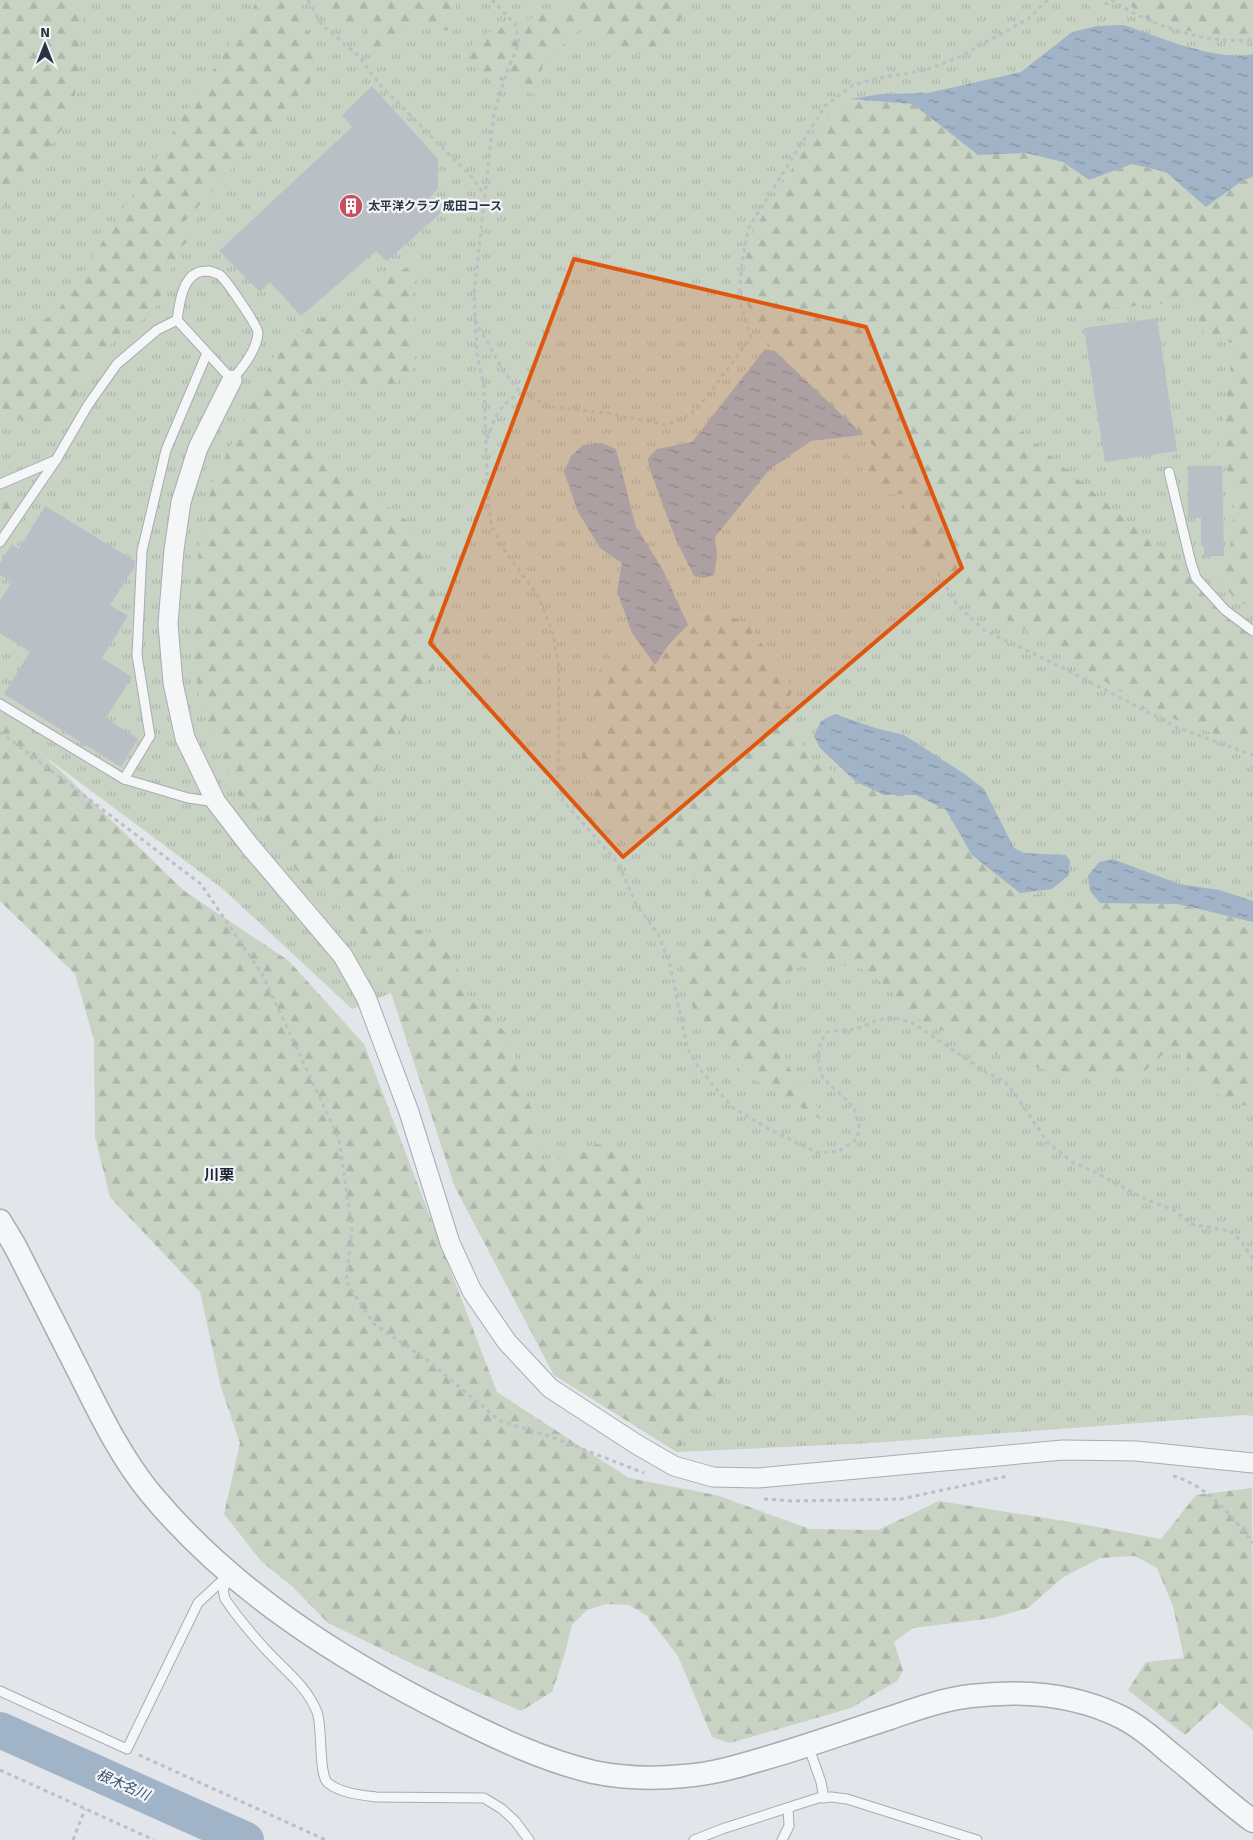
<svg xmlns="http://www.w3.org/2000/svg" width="1253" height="1840" font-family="Signika,'Noto Sans JP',sans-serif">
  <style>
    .grass { fill: url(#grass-tufts) }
    .forest { fill: url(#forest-firs) }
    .water { fill: url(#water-ripples) }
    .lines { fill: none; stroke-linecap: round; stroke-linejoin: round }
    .river { stroke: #a0b3c7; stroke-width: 36 }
    .building { fill: #babfc6 }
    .service-casing { stroke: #a7acb4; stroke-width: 11 }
    .minor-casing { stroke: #a7acb4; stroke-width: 21 }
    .tertiary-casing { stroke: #a7acb4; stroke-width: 25 }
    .path { stroke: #bcbfc5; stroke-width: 3; stroke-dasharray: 4 4; stroke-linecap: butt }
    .service { stroke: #f5f6f8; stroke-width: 9 }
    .minor { stroke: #f5f6f8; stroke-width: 19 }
    .tertiary { stroke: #f5f6f8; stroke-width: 22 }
    .marked { fill: #df570f; fill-opacity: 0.2; stroke: #df570f; stroke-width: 4; stroke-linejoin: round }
    .labels { text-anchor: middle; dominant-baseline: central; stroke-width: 4.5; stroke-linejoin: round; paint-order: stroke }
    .poi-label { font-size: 12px; font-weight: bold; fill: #2b3341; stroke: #f2f4f7; text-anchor: start }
    .water-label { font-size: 14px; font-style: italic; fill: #385272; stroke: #f2f4f7 }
    .quarter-label { font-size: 15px; font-weight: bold; fill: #1d2432; stroke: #f2f4f7 }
  </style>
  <defs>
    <pattern id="grass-tufts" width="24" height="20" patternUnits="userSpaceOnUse" patternTransform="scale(1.25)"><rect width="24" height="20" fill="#c8d3c4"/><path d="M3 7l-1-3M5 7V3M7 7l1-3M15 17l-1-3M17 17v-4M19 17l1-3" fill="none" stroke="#acb6aa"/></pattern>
    <pattern id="forest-firs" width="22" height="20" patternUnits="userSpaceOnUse" patternTransform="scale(1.25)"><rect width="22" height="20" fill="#c8d3c4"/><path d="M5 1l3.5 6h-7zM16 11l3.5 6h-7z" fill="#acb6aa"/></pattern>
    <pattern id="water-ripples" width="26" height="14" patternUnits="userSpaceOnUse" patternTransform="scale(1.25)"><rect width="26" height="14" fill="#a0b3c7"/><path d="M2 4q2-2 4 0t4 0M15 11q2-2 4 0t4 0" fill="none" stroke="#8392a3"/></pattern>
  </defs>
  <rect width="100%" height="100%" fill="#e2e5ea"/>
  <path class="grass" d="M 0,0 L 1253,0 L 1253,1416 L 1245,1415 L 872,1443 L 677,1452 L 554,1375 L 455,1187 L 391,993 L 352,1009 L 223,889 L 0,723 Z"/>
  <g class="forest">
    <path d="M 0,0 L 79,0 L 83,16 L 73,113 L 15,195 L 0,209 Z"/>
    <path d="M 258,0 L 290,0 L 298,18 L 316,42 L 310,83 L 184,222 L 194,235 L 179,249 L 153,314 L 119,334 L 79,388 L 66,418 L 35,425 L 9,414 L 0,415 L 0,342 L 56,314 Z"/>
    <path d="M 317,0 L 456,0 L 455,29 L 442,31 L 416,21 L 401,29 L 395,45 L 386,55 L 368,44 L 367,27 L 349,27 L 332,16 Z"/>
    <path d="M 585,0 L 686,0 L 673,43 L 644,54 L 609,51 L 585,25 L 543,64 L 535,95 L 516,87 L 466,63 L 468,48 L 487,33 Z"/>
    <path d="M 1084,0 L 1253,0 L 1253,33 L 1223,37 L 1155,25 L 1127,3 L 1089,6 Z"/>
    <path d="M 850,99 L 913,104 L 978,155 L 1026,153 L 1063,162 L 1089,180 L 1132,164 L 1166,172 L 1206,207 L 1243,180 L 1253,177 L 1253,609 L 1235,599 L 1206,564 L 1223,565 L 1230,553 L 1235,490 L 1219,453 L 1234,343 L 1206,340 L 1192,301 L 1023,316 L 1012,424 L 1173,559 L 1236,627 L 1253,635 L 1253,748 L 1150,710 L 948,581 L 912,543 L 903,494 L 890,495 L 871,489 L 860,465 L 875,447 L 767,342 L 742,294 L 748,239 L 818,127 Z"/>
    <path d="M 422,258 L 412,301 L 417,366 L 388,389 L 359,387 L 344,369 L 319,376 L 301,397 L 305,439 L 352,487 L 376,498 L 412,524 L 432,582 L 454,635 L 366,788 L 395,862 L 422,894 L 404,927 L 444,935 L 469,997 L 508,1035 L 526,1097 L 541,1129 L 537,1167 L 594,1144 L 625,1147 L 647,1196 L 638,1243 L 628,1270 L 682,1309 L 712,1311 L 725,1378 L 677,1452 L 554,1375 L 455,1187 L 391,992 L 376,954 L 330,893 L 305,883 L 262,817 L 239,797 L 200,701 L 189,626 L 199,551 L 212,484 L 278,349 L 321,319 Z"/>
    <path d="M 0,479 L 7,479 C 20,500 15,509 0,527 Z"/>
    <path d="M 697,615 L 728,615 L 749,625 L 793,688 L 784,712 L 813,761 L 884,795 L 916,795 L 946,810 L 972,855 L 1020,893 L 1100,903 L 1178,904 L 1253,922 L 1253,1106 L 1241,1105 L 1191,1081 L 1185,1048 L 1167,1051 L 1138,1077 L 1046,1070 L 986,1050 L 899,1011 L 892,990 L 862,969 L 799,957 L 777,999 L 785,1062 L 832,1126 L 742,1072 L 687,998 L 683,969 L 691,943 L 725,928 L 673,842 L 620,836 L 606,819 L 580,769 L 584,741 L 617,722 L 594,709 L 589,690 L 603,663 L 628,659 L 655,665 L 670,643 Z"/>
    <path d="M 0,716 L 65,775 L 183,890 L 289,961 L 364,1044 L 497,1392 L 629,1478 L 716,1495 L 810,1529 L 878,1530 L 939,1501 L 1070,1522 L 1161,1539 L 1196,1495 L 1252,1488 L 1253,1730 L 1220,1703 L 1185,1735 L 1128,1690 L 1146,1662 L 1184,1658 L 1173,1606 L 1157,1568 L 1135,1556 L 1100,1558 L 1062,1578 L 1028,1608 L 993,1618 L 913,1628 L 894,1642 L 903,1670 L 897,1681 L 851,1708 L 730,1743 L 712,1737 L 678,1656 L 646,1615 L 629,1605 L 606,1604 L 587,1610 L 572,1625 L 564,1656 L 552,1692 L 521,1711 L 419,1667 L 328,1623 L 292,1586 L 262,1562 L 224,1514 L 240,1443 L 221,1387 L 200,1292 L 110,1197 L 95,1137 L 94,1040 L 75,974 L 0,901 Z"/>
  </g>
  <g class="water">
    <path d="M 1124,25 C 1160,37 1216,62 1253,54 L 1253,177 L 1243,180 L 1206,207 L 1166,172 L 1132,164 L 1089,180 L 1063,162 L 1026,153 L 978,155 L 913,104 L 850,99 L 881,94 L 928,93 L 1021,72 L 1072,32 L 1097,26 Z"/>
    <path d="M 765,349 L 775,351 L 863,435 L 811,441 L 769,470 L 715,537 L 717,555 L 714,575 L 704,578 L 694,576 L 676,540 L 649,467 L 648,458 L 657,449 L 692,442 Z"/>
    <path d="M 601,443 L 616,449 L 636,527 L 663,570 L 688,625 L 670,643 L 655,665 L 632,633 L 617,591 L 622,563 L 600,548 L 578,512 L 564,472 L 571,456 L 583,445 Z"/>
    <path d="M 835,714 L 875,728 L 904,735 L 966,775 L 984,789 L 1014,848 L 1024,853 L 1065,855 L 1070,860 L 1069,875 L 1052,889 L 1020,893 L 972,855 L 946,810 L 916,795 L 884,795 L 855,781 L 820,748 L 814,736 L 821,721 Z"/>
    <path d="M 1113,859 L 1179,884 L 1219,890 L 1253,901 L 1253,922 L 1178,904 L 1100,903 L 1090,891 L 1088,876 L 1099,862 Z"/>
  </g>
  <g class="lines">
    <path class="river" d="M 0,1730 L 246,1840"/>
  </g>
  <g class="building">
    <path d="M 372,86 L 438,159 L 438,189 L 428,199 L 441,213 L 387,261 L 376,251 L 301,316 L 270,282 L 260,292 L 219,251 L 352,127 L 342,115 Z"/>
    <path d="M 1157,318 L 1177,451 L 1105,462 L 1084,328 Z"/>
    <path d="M 1188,466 L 1222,466 L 1224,556 L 1204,556 L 1204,546 L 1201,546 L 1201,518 L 1188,518 Z"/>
    <path d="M 45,506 L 135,561 L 135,566 L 110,605 L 128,616 L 102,658 L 132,677 L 106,718 L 138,739 L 121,767 L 4,694 L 30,652 L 0,633 L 0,601 L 12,582 L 0,575 L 0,563 L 12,544 L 19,549 Z"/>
  </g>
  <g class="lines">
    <g class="service-casing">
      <g id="service">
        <path d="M 209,271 C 212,272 217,273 220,275 C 226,280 258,326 258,333 C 257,350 242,368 232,380 L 177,320 C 179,306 182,279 197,273 C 200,271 205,271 209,271 Z"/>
        <path d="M 1169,472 L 1191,563 L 1196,578 L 1225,610 L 1253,631"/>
        <path d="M 0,484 L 56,460 L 88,405 L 117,364 L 157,330 L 177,320"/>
        <path d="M 0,542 L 56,460"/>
        <path d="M 0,704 L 124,779 L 188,798 L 216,802"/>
        <path d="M 124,779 L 150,736 L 137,655 L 142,551 L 166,450 L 207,353"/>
        <path d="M 230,1574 L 223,1590 L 225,1599 C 238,1618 253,1636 269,1653 C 287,1672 307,1687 317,1712 C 323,1728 318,1775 328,1783 C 340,1793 361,1795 376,1797 L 484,1798 L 502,1809 L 515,1821 L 529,1840"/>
        <path d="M 0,1691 L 127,1749 L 198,1603 L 227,1576"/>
        <path d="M 808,1745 L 821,1782 L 824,1798"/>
        <path d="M 694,1840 L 722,1829 L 818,1798 L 831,1797 L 847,1799 L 977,1840"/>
        <path d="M 782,1840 L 789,1826 L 788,1808"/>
      </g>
    </g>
    <g class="minor-casing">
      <path id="minor" d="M 232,380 L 198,448 L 181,502 L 174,550 L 168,624 L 173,683 L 185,738 L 203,775 L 216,802 L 249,845 L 343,956 L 366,997 L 409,1112 L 450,1243 L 472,1291 L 507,1342 L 550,1388 L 636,1444 L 674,1466 L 713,1477 L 758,1478 L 1063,1450 L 1136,1451 L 1253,1463"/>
    </g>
    <g class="tertiary-casing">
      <path id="tertiary" d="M 0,1221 L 15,1246 C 37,1289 59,1333 81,1376 C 101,1416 122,1459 151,1494 C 232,1591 339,1659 451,1715 C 497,1738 543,1760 593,1772 C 622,1778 654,1779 684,1776 C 713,1774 739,1766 766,1758 C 808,1746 849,1731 890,1718 C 916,1709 944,1699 971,1696 C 1021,1690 1075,1694 1121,1717 C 1139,1726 1155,1740 1170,1753 C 1198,1775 1224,1800 1253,1821"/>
    </g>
    <g class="path">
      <path d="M 308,0 L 322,25 L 359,56 L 379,84 L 472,177 L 484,194"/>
      <path d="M 492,0 L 515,24 L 519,42 L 504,80 L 494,113 L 474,293 L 477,354 L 484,387 L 488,501 L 492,527 L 507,554 L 537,594 L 552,630 L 559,667 L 558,781 L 563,801 L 618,863 L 636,904 L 658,934 L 670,965 L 687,1047 L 698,1067 L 732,1107 L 769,1129 L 818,1153 L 839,1151 L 857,1139 L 859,1127 L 854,1107 L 823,1078 L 818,1061 L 820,1043 L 827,1032 L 856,1029 L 878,1020 L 892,1017 L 913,1023 L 987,1073 L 1003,1080 L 1015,1094 L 1048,1143 L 1072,1162 L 1095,1172 L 1147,1200 L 1174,1210 L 1191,1224 L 1230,1231 L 1241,1241 L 1253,1259"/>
      <path d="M 1111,0 C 1144,21 1183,36 1222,40 C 1232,41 1243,40 1253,40"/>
      <path d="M 475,320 L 504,372 L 521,393 L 552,407 L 607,413 L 666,425 L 690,415 L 707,397 L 751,337 L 739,299 L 742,264 L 748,229 L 825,106 L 853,85 L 874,79 L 926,70 L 959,57 L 1028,19 L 1048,0"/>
      <path d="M 487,439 C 495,418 499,404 521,393"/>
      <path d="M 938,573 L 957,605 L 984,630 L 1063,668 L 1176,727 L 1253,755"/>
      <path d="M 0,732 L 201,884 L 262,974 L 339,1139 L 352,1230 L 346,1282 L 374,1324 L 426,1359 L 500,1421 L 549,1436 L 644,1473"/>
      <path d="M 1173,1476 C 1207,1485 1232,1516 1253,1543"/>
      <path d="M 764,1499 L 793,1501 L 901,1499 L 1008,1476"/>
      <path d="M 139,1755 L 326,1840"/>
      <path d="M 0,1770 L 154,1840"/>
      <path d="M 73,1840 L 85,1809"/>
    </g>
    <use href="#service" class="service"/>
    <use href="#minor" class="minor"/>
    <use href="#tertiary" class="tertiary"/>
  </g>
  <path class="marked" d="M 574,259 L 866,327 L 962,568 L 623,857 L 430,643 Z"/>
  <defs>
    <g id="building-disc" transform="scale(1.25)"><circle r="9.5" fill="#c65062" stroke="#f2f4f7"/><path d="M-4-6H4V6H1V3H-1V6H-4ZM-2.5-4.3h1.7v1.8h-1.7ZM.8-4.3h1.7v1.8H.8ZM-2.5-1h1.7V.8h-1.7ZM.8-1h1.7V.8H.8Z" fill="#fff"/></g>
  </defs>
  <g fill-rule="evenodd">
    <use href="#building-disc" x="351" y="206"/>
  </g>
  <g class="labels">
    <g class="poi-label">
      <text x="368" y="206">太平洋クラブ 成田コース</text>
    </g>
    <g class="water-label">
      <text transform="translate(123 1785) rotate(24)">根木名川</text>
    </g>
    <g class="quarter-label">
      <text x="219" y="1175">川栗</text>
    </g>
  </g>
  <g transform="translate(45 45)" stroke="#f2f4f7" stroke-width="4" paint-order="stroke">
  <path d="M0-4L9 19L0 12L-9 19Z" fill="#2b3341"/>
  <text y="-8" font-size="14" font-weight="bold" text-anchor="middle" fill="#2b3341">N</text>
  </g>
</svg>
